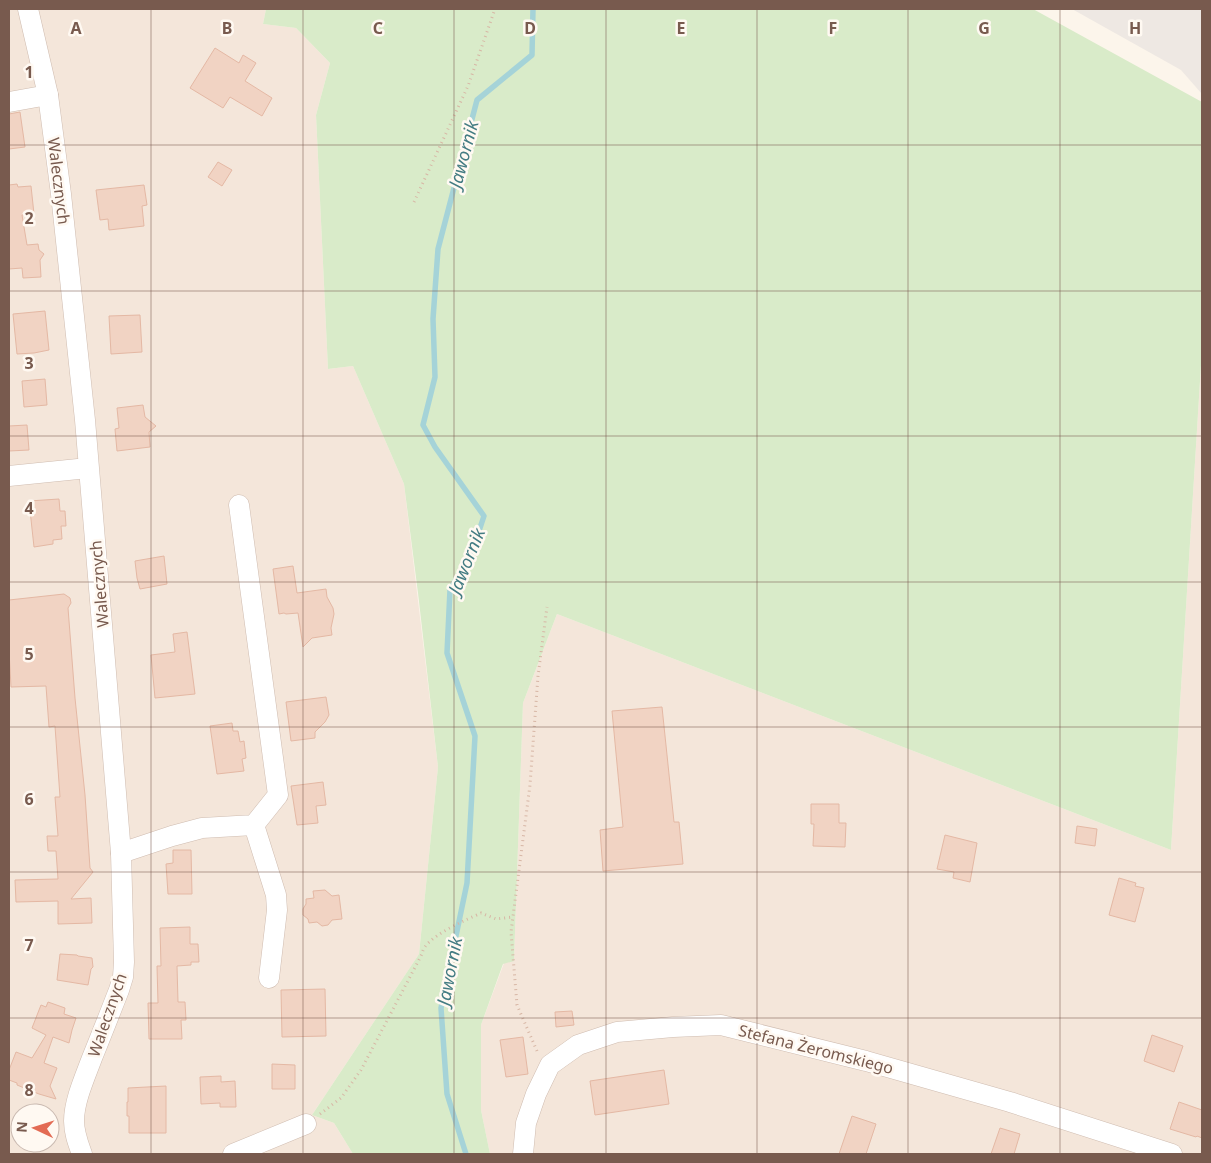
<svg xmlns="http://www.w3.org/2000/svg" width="1211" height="1163" font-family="'Noto Sans',sans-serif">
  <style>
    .residential { fill: #f4e6da; fill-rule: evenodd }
    .industrial { fill: #eee8e3 }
    .green { fill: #d9ebc9 }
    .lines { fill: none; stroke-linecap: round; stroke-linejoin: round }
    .stream { stroke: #a5d3d8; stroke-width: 5.5 }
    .building { fill: #f1d3c3; stroke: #e4b8a4 }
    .street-casing { stroke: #cfbcb0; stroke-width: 21 }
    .path { stroke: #d7b6a5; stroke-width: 3; stroke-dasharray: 1 4; stroke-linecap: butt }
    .street { stroke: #fff; stroke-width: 20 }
    .grid { fill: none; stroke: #785a4e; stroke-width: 1; stroke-opacity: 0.55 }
    .labels { text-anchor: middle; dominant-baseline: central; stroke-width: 5; stroke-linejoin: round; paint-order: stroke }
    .street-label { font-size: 16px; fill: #785a4e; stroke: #fff9f2 }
    .water-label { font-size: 18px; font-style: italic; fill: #447c83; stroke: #fff9f2 }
    .grid-label { font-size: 16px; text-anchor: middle; font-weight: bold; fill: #785a4e; stroke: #fff9f2; stroke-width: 5; stroke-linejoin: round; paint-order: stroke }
  </style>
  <rect width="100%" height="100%" fill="#fcf5eb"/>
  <g class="residential">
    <path d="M 9,9 L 266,9 L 263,24 L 296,28 L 330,63 L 316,115 L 328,369 L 353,366 L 404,484 L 438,767 L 419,954 L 312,1115 L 334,1123 L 353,1154 L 9,1154 ZM 20,1113 L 50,1113 L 50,1143 L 20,1143 Z"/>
    <path d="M 1202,349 L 1202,1154 L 490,1154 L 481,1110 L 481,1025 L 504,963 L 514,960 L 523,703 L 557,614 L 1171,850 Z"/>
  </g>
  <path class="industrial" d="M 1072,9 L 1202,9 L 1202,94 L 1181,70 Z"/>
  <path class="green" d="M 266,9 L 1033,9 L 1202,102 L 1202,349 L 1171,850 L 557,614 L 523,703 L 514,961 L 503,964 L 481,1025 L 481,1110 L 490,1154 L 353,1154 L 334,1123 L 312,1115 L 419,954 L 438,767 L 418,593 L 404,484 L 353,366 L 328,369 L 316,115 L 330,63 L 296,28 L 263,24 Z"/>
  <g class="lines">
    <path class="stream" d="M 466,1154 L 447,1094 L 441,1008 L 467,883 L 475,736 L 447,653 L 450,590 L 473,549 L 484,516 L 435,447 L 423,425 L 435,377 L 433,319 L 438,249 L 477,100 L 532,55 L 533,9"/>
  </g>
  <g class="building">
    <path d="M 215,48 L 239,63 L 243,55 L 256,63 L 245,81 L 272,98 L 262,116 L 230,97 L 223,108 L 190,88 Z"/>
    <path d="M 20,112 L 25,147 L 9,149 L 9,114 Z"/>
    <path d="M 218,162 L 232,170 L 222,186 L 208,177 Z"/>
    <path d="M 17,184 L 18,187 L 31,186 L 34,214 L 22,215 L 27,245 L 38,244 L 39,250 L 44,254 L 40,260 L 41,277 L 23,278 L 22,268 L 9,269 L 9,185 Z"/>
    <path d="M 144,185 L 147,205 L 142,206 L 144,226 L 109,230 L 108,219 L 100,220 L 96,190 Z"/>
    <path d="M 45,311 L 49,350 L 34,353 L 17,354 L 13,314 Z"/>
    <path d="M 140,315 L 142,352 L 111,354 L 109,316 Z"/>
    <path d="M 45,379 L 47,405 L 24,407 L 22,381 Z"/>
    <path d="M 143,405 L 145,417 L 156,426 L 149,432 L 150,447 L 117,451 L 115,429 L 119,428 L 117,408 Z"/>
    <path d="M 27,425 L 29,450 L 9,451 L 9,426 Z"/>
    <path d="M 59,499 L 60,511 L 65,511 L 66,526 L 61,526 L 62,539 L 53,540 L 53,544 L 34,547 L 29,501 Z"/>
    <path d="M 164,556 L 167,584 L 140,589 L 137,578 L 135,561 Z"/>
    <path d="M 293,566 L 297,593 L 326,589 L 327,597 L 333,608 L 334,614 L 331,628 L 332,635 L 312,638 L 303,647 L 298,613 L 286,614 L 284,613 L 279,614 L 273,569 Z"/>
    <path d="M 64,594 L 70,598 L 71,603 L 68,608 L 75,698 L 85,795 L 90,868 L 93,872 L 71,899 L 91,898 L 92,923 L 58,924 L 58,901 L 16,902 L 15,880 L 58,879 L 56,851 L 48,851 L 47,836 L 58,836 L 55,797 L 60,797 L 55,726 L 49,727 L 46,686 L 11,687 L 9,651 L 9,600 Z"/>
    <path d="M 187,632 L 195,694 L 155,698 L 151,655 L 175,652 L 173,634 Z"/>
    <path d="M 326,697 L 329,715 L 325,722 L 315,732 L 315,738 L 291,741 L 286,702 Z"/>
    <path d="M 662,707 L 674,822 L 679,822 L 683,864 L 603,871 L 600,830 L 623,827 L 612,711 Z"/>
    <path d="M 232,723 L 233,731 L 238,731 L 240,742 L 244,741 L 246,758 L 242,759 L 244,771 L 217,774 L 210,726 Z"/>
    <path d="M 323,782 L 326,805 L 316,806 L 318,823 L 297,825 L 291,786 Z"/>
    <path d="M 811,804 L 839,804 L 839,823 L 846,823 L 845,847 L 813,846 L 814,824 L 811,824 Z"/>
    <path d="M 1077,826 L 1097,829 L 1095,846 L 1075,843 Z"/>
    <path d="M 945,835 L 977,843 L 970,882 L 953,878 L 954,872 L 937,869 Z"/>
    <path d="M 173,850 L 191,850 L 192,894 L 168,894 L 166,864 L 173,863 Z"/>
    <path d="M 1119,878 L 1136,883 L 1135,886 L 1144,888 L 1135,922 L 1109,915 Z"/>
    <path d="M 325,890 L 332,896 L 339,895 L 342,919 L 332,920 L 328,925 L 322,926 L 317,922 L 309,923 L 308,919 L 303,915 L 303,909 L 306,904 L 306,899 L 314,898 L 313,891 Z"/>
    <path d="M 190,927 L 190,944 L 198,944 L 199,962 L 191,962 L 191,965 L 177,966 L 178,1002 L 185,1002 L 186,1020 L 181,1020 L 182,1039 L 149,1039 L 148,1003 L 158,1003 L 157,966 L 161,966 L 160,928 Z"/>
    <path d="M 60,954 L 77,955 L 78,956 L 92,958 L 93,967 L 91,969 L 88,985 L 57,980 Z"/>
    <path d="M 325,989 L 326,1036 L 282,1037 L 281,990 Z"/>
    <path d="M 48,1002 L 65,1008 L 64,1014 L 76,1018 L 72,1030 L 69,1043 L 53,1037 L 44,1063 L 57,1068 L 50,1086 L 56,1099 L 39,1094 L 17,1085 L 17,1083 L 9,1080 L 9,1070 L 16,1052 L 32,1058 L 46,1035 L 32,1028 L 41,1005 L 46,1007 Z"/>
    <path d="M 572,1011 L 574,1025 L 556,1027 L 555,1012 Z"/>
    <path d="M 1152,1035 L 1183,1046 L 1174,1072 L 1144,1061 Z"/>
    <path d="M 523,1037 L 528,1074 L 506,1077 L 500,1040 Z"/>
    <path d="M 272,1064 L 295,1065 L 295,1089 L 272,1089 Z"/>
    <path d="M 664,1070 L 669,1104 L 595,1115 L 590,1081 Z"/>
    <path d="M 221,1076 L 221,1082 L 235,1081 L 236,1107 L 220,1107 L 220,1103 L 201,1104 L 200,1077 Z"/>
    <path d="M 166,1086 L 166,1133 L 129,1133 L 129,1116 L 127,1116 L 127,1102 L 128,1102 L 128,1088 Z"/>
    <path d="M 1179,1102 L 1202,1110 L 1202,1138 L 1197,1136 L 1196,1137 L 1170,1129 Z"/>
    <path d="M 852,1116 L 876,1124 L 866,1154 L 839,1154 Z"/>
    <path d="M 1000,1128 L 1020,1134 L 1014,1154 L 991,1154 Z"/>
  </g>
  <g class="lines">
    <g class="street-casing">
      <g id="street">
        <path d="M 28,9 L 48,95 L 61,194 L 85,420 L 121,853 L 124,962 L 123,977 L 119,990 C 110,1013 101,1036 92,1058 C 85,1077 74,1101 74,1121 C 74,1133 78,1143 82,1154"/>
        <path d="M 9,102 L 48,95"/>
        <path d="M 9,476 L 88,468"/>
        <path d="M 254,825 L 276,895 L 277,910 L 269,978"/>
        <path d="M 121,853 L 172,836 L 202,828 L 254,825 L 278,795 L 239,505"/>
        <path d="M 233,1154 L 306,1124"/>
        <path d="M 523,1154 L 526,1123 L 536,1094 L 550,1065 L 578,1045 L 617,1032 L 673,1027 L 721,1025 L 866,1061 L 1010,1102 L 1172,1154"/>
      </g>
    </g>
    <g class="path">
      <path d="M 414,202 L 468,86 L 495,9"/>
      <path d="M 537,1051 L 517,1005 L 511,932 L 530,785 L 538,676 L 547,607"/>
      <path d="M 320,1114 L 341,1098 L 361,1070 L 422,954 C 424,937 466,920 481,913 L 496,919 L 513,917"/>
    </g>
    <use href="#street" class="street"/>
  </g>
  <path class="grid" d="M 151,9 L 151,1154M 303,9 L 303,1154M 454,9 L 454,1154M 606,9 L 606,1154M 757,9 L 757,1154M 908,9 L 908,1154M 1060,9 L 1060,1154M 9,145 L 1202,145M 9,291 L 1202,291M 9,436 L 1202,436M 9,582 L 1202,582M 9,727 L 1202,727M 9,872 L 1202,872M 9,1018 L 1202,1018"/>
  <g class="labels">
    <g class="street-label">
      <text transform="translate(59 181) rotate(83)">Walecznych</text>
      <text transform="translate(99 584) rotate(-95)">Walecznych</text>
      <text transform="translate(107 1015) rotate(-71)">Walecznych</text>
      <text transform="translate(816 1049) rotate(14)">Stefana Żeromskiego</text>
    </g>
    <g class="water-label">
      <text transform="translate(463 154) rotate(-75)">Jawornik</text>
      <text transform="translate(466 561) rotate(-68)">Jawornik</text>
      <text transform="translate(449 971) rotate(-79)">Jawornik</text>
    </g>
  </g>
  <g class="grid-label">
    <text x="76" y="34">A</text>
    <text x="227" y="34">B</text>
    <text x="378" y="34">C</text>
    <text x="530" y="34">D</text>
    <text x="681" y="34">E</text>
    <text x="833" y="34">F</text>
    <text x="984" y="34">G</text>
    <text x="1135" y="34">H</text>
    <text x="29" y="78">1</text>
    <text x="29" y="224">2</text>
    <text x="29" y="369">3</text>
    <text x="29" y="514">4</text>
    <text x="29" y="660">5</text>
    <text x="29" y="805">6</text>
    <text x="29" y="951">7</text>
    <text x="29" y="1096">8</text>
  </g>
  <rect width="1211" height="1163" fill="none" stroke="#785a4e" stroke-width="20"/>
  <g transform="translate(35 1128) rotate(274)"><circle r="24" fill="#fff9f2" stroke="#c9b9b0"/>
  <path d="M0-4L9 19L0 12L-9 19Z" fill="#e36b54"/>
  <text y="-8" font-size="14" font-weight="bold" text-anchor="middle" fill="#785a4e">N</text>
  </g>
</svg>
